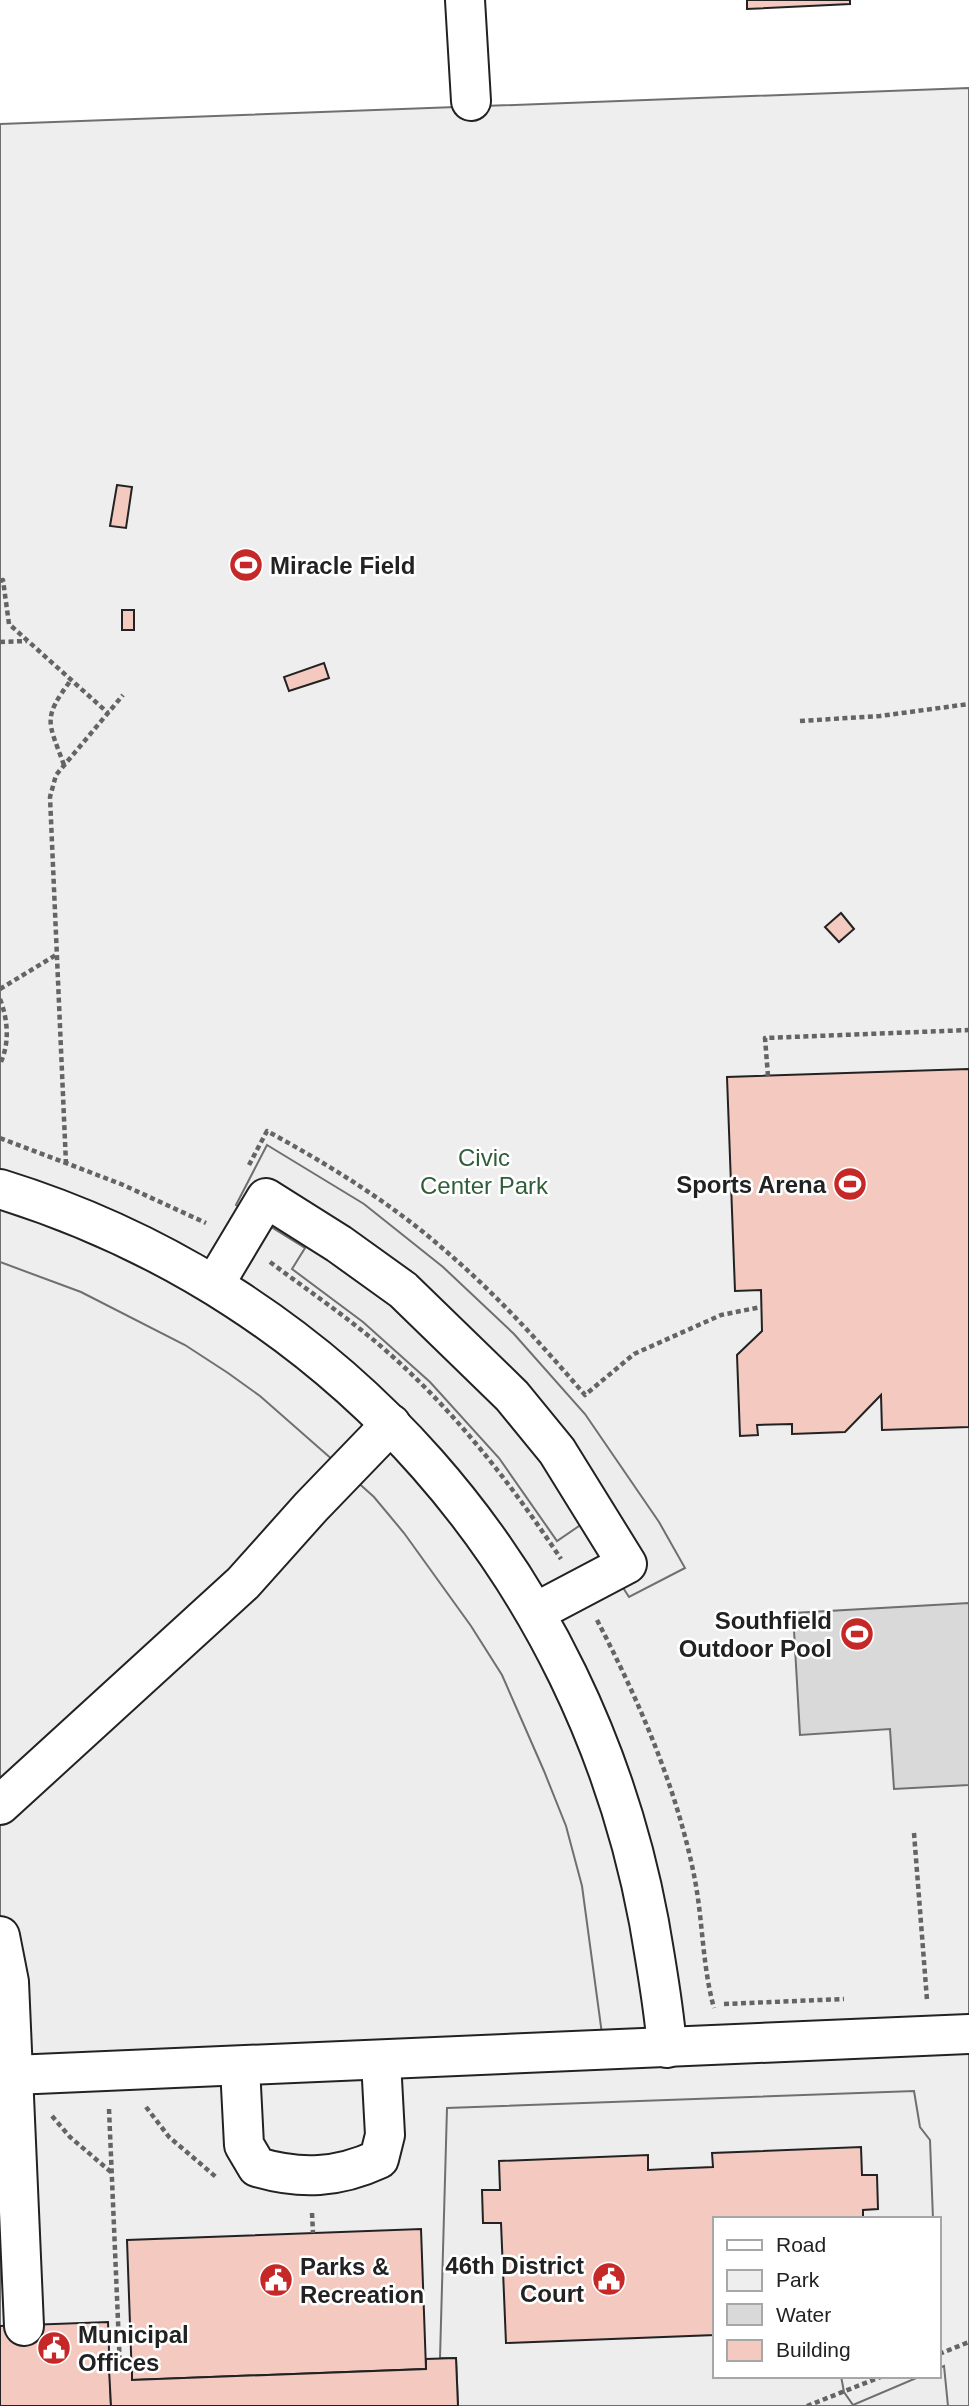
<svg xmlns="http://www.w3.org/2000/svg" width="969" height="2406" font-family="Arial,sans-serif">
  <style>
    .green { fill: #eee; stroke: #6f6f6f; stroke-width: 2; fill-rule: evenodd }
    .parking { fill: #ededed; stroke: #6f6f6f; stroke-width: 2 }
    .water { fill: #d9d9d9; stroke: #6f6f6f; stroke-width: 2 }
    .building { fill: #f3c9c0; stroke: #222; stroke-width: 2 }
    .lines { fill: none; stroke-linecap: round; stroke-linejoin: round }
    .minor-casing { stroke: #222; stroke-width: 42 }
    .path { stroke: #646464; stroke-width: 4.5; stroke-dasharray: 5 3.5; stroke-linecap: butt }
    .minor { stroke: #fff; stroke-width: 38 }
    .labels { text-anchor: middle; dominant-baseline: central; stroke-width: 5; stroke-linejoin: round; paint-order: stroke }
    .poi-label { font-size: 24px; font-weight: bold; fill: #222; stroke: #fff; text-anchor: start }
    .park-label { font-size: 24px; fill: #2f5e38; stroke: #fff }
  </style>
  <rect width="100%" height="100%" fill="#fff"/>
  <path class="green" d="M 969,88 L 969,2406 L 0,2406 L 0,124 ZM 715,2219 L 939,2219 L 939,2376 L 715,2376 Z"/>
  <g class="parking">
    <path d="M 267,1145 L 364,1204 L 443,1267 L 514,1334 L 585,1414 L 659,1522 L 685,1568 L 629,1597 L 582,1524 L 557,1541 L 499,1458 L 430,1382 L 363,1322 L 292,1269 L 305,1248 L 236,1205 Z"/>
    <path d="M 0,1262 L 81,1292 L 185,1345 L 228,1373 L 260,1396 L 334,1461 L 374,1497 L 404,1533 L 471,1626 L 502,1675 L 544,1771 L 566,1826 L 582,1886 L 602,2034 L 0,2057 Z"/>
    <path d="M 914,2091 L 920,2127 L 930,2140 L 933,2219 L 715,2219 L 715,2376 L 841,2376 L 844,2392 L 853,2405 L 921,2376 L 939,2376 L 939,2368 L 944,2366 L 948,2406 L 458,2406 L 456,2358 L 440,2358 L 447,2108 Z"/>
  </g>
  <path class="water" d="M 969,1603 L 969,1785 L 894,1789 L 890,1729 L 800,1735 L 793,1613 Z"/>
  <g class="building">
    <path d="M 747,0 L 850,0 L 850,4 L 747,9 Z"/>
    <path d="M 117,485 L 132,487 L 126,528 L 110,526 Z"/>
    <rect x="122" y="610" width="12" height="20"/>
    <path d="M 324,663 L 329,678 L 289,691 L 284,677 Z"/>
    <path d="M 841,913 L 854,929 L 839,942 L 825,927 Z"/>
    <path d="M 969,1069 L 969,1427 L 882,1430 L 881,1395 L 845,1432 L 792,1434 L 792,1424 L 757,1425 L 758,1435 L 740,1436 L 737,1355 L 762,1331 L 761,1290 L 735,1291 L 727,1077 Z"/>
    <path d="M 861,2147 L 862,2175 L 877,2175 L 878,2209 L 863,2210 L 863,2219 L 715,2219 L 715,2335 L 506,2343 L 501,2223 L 483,2223 L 482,2190 L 500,2190 L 499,2161 L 648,2155 L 648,2170 L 666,2169 L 713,2167 L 712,2153 Z"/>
    <path d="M 421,2229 L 426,2369 L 132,2380 L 127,2240 Z"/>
    <path d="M 108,2322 L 111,2406 L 0,2406 L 0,2326 Z"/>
    <path d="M 456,2358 L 458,2406 L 111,2406 L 109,2369 L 132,2368 L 132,2380 L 426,2369 L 426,2359 Z"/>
  </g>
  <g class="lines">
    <g class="minor-casing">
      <g id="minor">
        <path d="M 465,0 L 471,101"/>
        <path d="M 0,1189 C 339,1294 584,1573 649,1922 C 656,1964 664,2006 667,2048"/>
        <path d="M 214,1285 L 266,1198 L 339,1244 L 403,1290 L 512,1396 L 557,1451 L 627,1564 L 536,1612"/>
        <path d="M 0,1805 L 243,1583 L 311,1507 L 391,1424"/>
        <path d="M 0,1936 L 9,1982 L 24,2326"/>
        <path d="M 240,2067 L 244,2145 L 257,2167 C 301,2180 338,2178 379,2159 L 385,2135 L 381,2061"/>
        <path d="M 13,2075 L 969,2034"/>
      </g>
    </g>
    <g class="path">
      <path d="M 0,581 L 3,580 L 9,624 L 108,713"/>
      <path d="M 0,642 L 27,641"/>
      <path d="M 800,721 L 880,716 L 969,704"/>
      <path d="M 64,765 C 48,721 42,719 71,680"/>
      <path d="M 0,989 L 56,955"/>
      <path d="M 0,999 C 8,1020 10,1043 0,1064"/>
      <path d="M 768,1076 L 765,1038 L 969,1030"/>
      <path d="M 0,1138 L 121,1184 L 206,1223"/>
      <path d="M 66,1164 L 50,797 L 56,775 L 123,695"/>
      <path d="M 249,1165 L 267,1131 C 331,1166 394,1205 448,1253 C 498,1296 542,1345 585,1395 L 634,1354 L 721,1315 L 761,1307"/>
      <path d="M 270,1262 C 302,1286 334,1308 365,1333 C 443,1396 506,1476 561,1559"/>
      <path d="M 597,1620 C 639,1701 676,1786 694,1875 C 703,1919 702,1965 714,2008"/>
      <path d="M 914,1833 L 927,2000"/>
      <path d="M 724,2004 L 844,1999"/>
      <path d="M 146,2107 L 169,2137 L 216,2177"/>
      <path d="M 109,2109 L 120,2368"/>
      <path d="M 52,2116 L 70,2137 L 111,2172"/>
      <path d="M 312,2213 L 313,2233"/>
      <path d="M 939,2354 L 969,2342"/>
      <path d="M 807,2406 L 883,2376"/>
    </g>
    <use href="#minor" class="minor"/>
  </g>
  <defs>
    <g id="stadium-disc" transform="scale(1.75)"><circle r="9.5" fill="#c62828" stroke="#fff"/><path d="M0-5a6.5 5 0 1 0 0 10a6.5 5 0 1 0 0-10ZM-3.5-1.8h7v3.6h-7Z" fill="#fff"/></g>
    <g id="civic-disc" transform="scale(1.75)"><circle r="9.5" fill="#c62828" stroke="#fff"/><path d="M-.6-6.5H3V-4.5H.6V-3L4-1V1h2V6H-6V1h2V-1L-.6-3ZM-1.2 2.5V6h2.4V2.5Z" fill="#fff"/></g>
  </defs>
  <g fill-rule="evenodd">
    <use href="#stadium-disc" x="246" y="565"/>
    <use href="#stadium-disc" x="850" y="1184"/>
    <use href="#stadium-disc" x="857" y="1634"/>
    <use href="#civic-disc" x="609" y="2279"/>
    <use href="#civic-disc" x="276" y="2280"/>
    <use href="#civic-disc" x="54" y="2348"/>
  </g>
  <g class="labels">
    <g class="poi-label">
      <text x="270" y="565">Miracle Field</text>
      <text x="826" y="1184" text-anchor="end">Sports Arena</text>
      <text x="832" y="1620" text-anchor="end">Southfield<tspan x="832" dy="28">Outdoor Pool</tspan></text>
      <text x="584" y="2265" text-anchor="end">46th District<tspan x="584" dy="28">Court</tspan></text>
      <text x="300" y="2266">Parks &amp;<tspan x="300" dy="28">Recreation</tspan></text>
      <text x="78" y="2334">Municipal<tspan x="78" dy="28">Offices</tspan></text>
    </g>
    <g class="park-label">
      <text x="484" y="1157">Civic<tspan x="484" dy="28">Center Park</tspan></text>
    </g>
  </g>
  <rect x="713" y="2217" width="228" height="161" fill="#ffffff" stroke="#a7a7a7" stroke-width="2"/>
  <rect x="727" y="2240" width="35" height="10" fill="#ffffff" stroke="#a7a7a7" stroke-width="2"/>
  <text x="776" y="2252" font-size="21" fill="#222222">Road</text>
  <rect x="727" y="2270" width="35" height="21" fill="#eeeeee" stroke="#a7a7a7" stroke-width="2"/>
  <text x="776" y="2287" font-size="21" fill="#222222">Park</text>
  <rect x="727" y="2304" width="35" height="21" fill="#d9d9d9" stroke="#a7a7a7" stroke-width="2"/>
  <text x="776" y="2322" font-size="21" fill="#222222">Water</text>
  <rect x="727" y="2340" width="35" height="21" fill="#f3c9c0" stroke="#a7a7a7" stroke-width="2"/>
  <text x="776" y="2357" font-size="21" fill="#222222">Building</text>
</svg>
